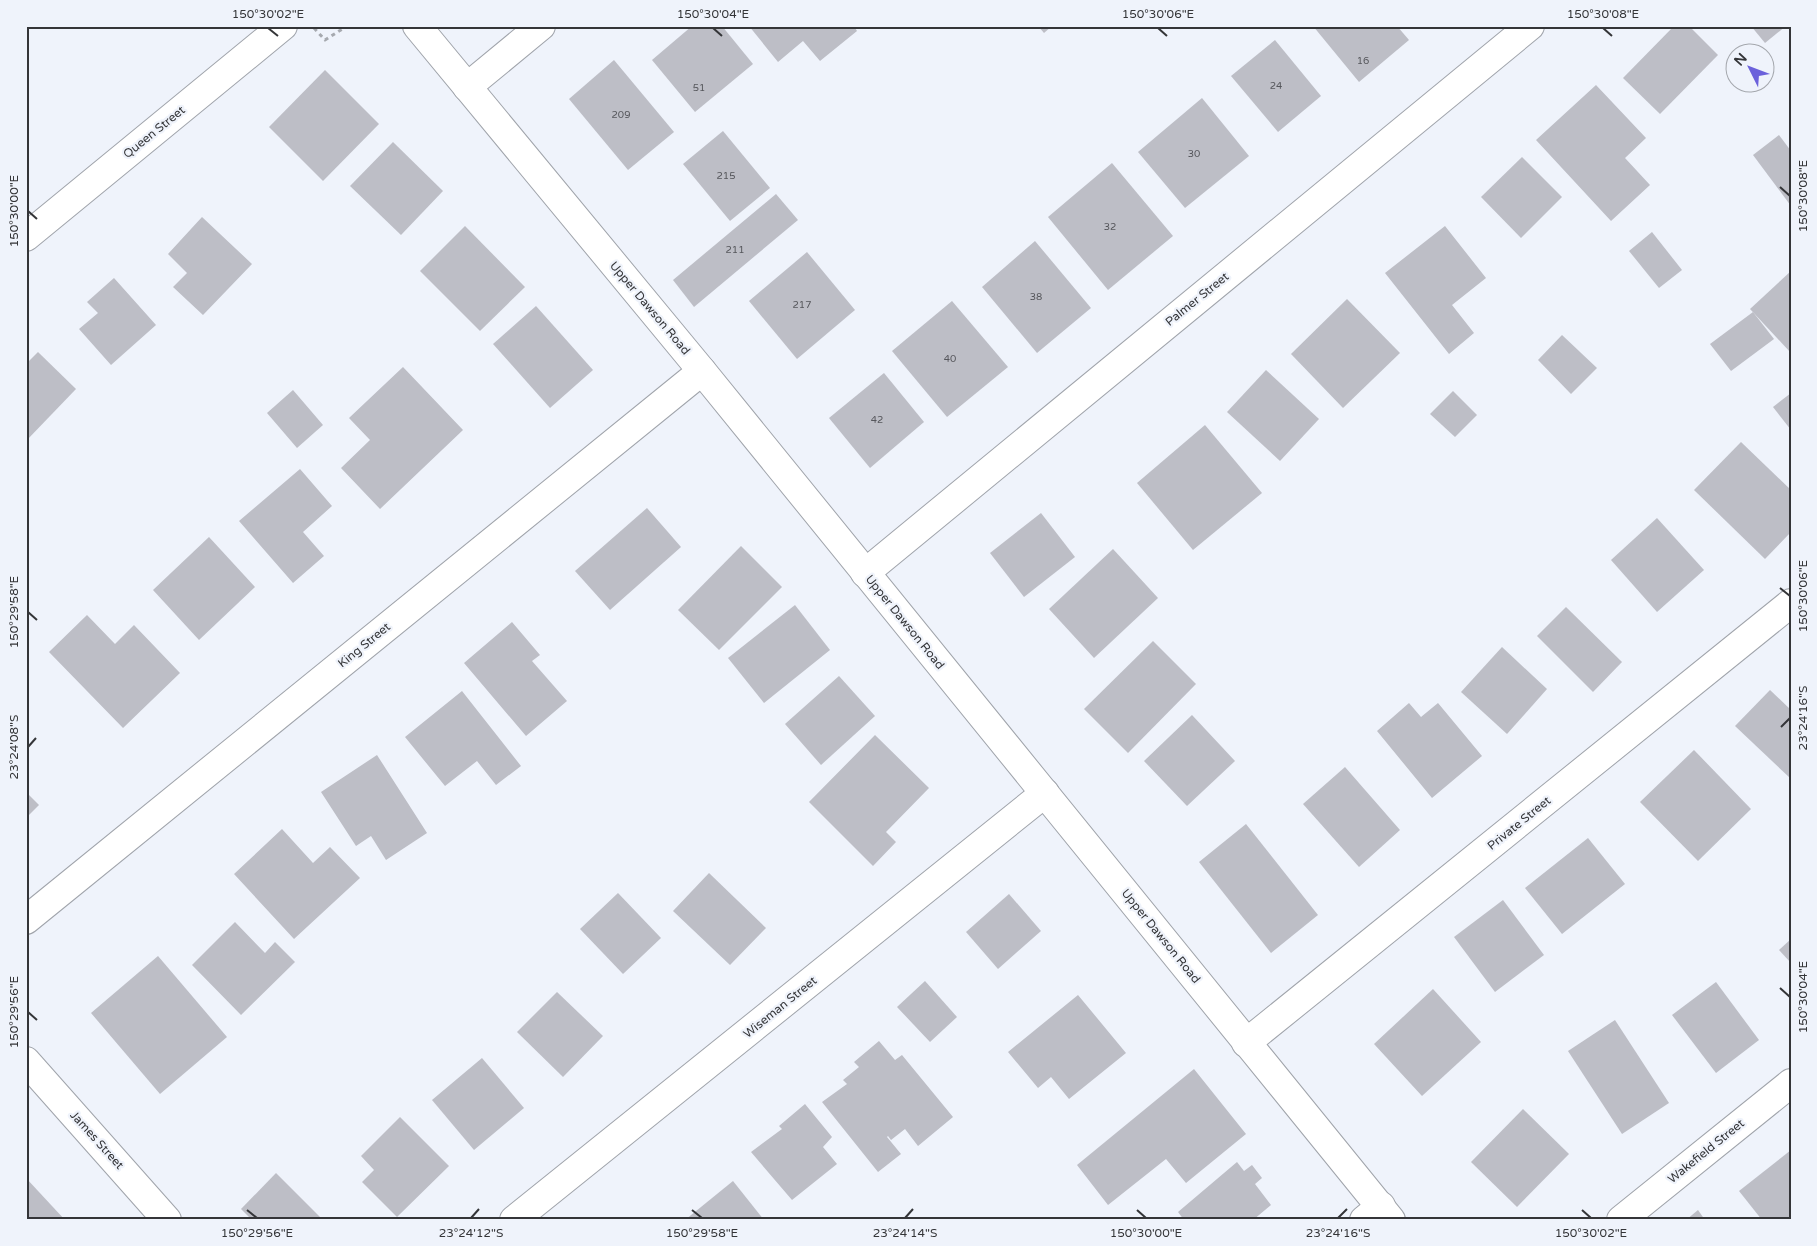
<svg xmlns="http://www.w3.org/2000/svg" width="1817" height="1246" font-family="'Varela Round',sans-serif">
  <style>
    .building { fill: #bdbec6 }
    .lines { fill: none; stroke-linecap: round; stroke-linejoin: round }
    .minor-casing { stroke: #a0a4ab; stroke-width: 30 }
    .tertiary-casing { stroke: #a0a4ab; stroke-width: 30 }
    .path { stroke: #a6a9af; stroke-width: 3; stroke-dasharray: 4 4; stroke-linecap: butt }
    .minor { stroke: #fff; stroke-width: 28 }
    .tertiary { stroke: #fff; stroke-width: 28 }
    .ticks { fill: none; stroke: #343538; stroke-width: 2 }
    .labels { text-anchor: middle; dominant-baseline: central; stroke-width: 4.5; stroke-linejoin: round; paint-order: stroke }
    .number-label { font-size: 10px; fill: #56575c }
    .street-label { font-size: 12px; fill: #343538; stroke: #eff3fb }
    .neatline { fill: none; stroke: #343538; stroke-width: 2 }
    .ticks-label { font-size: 12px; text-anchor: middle; fill: #343538 }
  </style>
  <rect width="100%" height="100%" fill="#eff3fb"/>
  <g class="building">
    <path d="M 692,26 L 722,26 L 753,64 L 695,112 L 652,60 Z"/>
    <path d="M 749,26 L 854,26 L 857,31 L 820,61 L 803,41 L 778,62 Z"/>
    <path d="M 1038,26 L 1052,26 L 1044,33 Z"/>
    <path d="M 1313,26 L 1397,26 L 1409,40 L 1359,82 Z"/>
    <path d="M 1674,26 L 1689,26 L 1718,55 L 1660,114 L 1623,78 Z"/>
    <path d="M 1751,26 L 1786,26 L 1765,43 Z"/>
    <path d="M 1275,40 L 1321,96 L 1278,132 L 1231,76 Z"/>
    <path d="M 614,60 L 674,132 L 628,170 L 569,99 Z"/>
    <path d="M 325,70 L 379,124 L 323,181 L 269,127 Z"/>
    <path d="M 1596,85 L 1646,138 L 1625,158 L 1650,185 L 1611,221 L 1536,140 Z"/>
    <path d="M 1202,98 L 1249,156 L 1185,208 L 1138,152 Z"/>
    <path d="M 723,131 L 770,188 L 730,221 L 683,164 Z"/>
    <path d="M 1779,135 L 1791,151 L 1791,206 L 1753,155 Z"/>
    <path d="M 393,142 L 443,191 L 401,235 L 350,186 Z"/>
    <path d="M 1522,157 L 1562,197 L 1521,238 L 1481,197 Z"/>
    <path d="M 1112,163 L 1173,236 L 1108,290 L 1048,217 Z"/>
    <path d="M 776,194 L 798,220 L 694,307 L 673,280 Z"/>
    <path d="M 202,217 L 252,264 L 203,315 L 173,287 L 187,273 L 168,254 Z"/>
    <path d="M 465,226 L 525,287 L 480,331 L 420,271 Z"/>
    <path d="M 1445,226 L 1486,278 L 1452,305 L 1474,333 L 1449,354 L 1385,273 Z"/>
    <path d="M 1652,232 L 1682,270 L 1659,288 L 1629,251 Z"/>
    <path d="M 1035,241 L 1091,308 L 1037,353 L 982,287 Z"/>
    <path d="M 807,252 L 855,310 L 797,359 L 749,301 Z"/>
    <path d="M 1791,271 L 1791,353 L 1750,309 Z"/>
    <path d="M 114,278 L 156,325 L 111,365 L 79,329 L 98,313 L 87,302 Z"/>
    <path d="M 1347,299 L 1400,353 L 1343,408 L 1291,354 Z"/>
    <path d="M 952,301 L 1008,367 L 947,417 L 892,351 Z"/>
    <path d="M 536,306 L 593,370 L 550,408 L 493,344 Z"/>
    <path d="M 1753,312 L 1774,339 L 1731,371 L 1710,344 Z"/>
    <path d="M 1562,335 L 1597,368 L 1571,394 L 1538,360 Z"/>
    <path d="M 38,352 L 76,389 L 26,441 L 26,364 Z"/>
    <path d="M 403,367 L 463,430 L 380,509 L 341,468 L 370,440 L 349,418 Z"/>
    <path d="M 1266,370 L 1319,419 L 1280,461 L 1227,412 Z"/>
    <path d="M 884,373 L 924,422 L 870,468 L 829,418 Z"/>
    <path d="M 293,390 L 323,425 L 297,448 L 267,413 Z"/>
    <path d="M 1453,391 L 1477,415 L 1455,437 L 1430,414 Z"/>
    <path d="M 1791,393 L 1791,430 L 1773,407 Z"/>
    <path d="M 1205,425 L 1262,493 L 1193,550 L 1137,483 Z"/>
    <path d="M 1741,442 L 1791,490 L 1791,532 L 1765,559 L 1694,490 Z"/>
    <path d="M 300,469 L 332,506 L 303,532 L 324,556 L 293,583 L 239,521 Z"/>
    <path d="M 647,508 L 681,547 L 610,610 L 575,571 Z"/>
    <path d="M 1041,513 L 1075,557 L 1024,597 L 990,553 Z"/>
    <path d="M 1657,518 L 1704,570 L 1657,612 L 1611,560 Z"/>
    <path d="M 209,537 L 255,587 L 199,640 L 153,590 Z"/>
    <path d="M 741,546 L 782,587 L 719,650 L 678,610 Z"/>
    <path d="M 1113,549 L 1158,598 L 1094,658 L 1049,609 Z"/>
    <path d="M 795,605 L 830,650 L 764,703 L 728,658 Z"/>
    <path d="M 1566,607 L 1622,662 L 1593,692 L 1537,636 Z"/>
    <path d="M 87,615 L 115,644 L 134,625 L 180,673 L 123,728 L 49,652 Z"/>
    <path d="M 512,622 L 540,655 L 532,661 L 567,701 L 526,736 L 464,663 Z"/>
    <path d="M 1153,641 L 1196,684 L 1128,753 L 1084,709 Z"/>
    <path d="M 1502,647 L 1547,689 L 1507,734 L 1461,692 Z"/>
    <path d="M 839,676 L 875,716 L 821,765 L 785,724 Z"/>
    <path d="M 1770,690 L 1791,710 L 1790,778 L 1735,726 Z"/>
    <path d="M 462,691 L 521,766 L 496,785 L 477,761 L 445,786 L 405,737 Z"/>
    <path d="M 1409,703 L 1421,717 L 1438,703 L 1482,756 L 1432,798 L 1377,731 Z"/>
    <path d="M 1192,715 L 1235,761 L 1187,806 L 1144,761 Z"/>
    <path d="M 875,735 L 929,788 L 886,832 L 896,842 L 873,866 L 809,802 Z"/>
    <path d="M 1694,750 L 1751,809 L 1698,861 L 1640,802 Z"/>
    <path d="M 377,755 L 427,833 L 386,860 L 371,836 L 356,846 L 321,792 Z"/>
    <path d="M 1345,767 L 1400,830 L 1359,867 L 1303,804 Z"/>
    <path d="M 26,792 L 39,805 L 26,818 Z"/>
    <path d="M 1246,824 L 1318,915 L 1271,953 L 1199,862 Z"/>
    <path d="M 282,829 L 313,863 L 330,847 L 360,878 L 294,939 L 234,874 Z"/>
    <path d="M 1588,838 L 1625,884 L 1562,934 L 1525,888 Z"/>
    <path d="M 709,873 L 766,928 L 730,965 L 673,911 Z"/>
    <path d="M 618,893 L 661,938 L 623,974 L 580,929 Z"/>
    <path d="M 1009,894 L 1041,931 L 998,969 L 966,932 Z"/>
    <path d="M 1503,900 L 1544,955 L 1495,992 L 1454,937 Z"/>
    <path d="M 235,922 L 265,953 L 275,942 L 295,962 L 241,1015 L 192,965 Z"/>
    <path d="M 1791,939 L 1791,963 L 1779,950 Z"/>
    <path d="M 158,956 L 227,1037 L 160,1094 L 91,1013 Z"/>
    <path d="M 925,981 L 957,1017 L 930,1042 L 897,1007 Z"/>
    <path d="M 1716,982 L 1759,1040 L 1716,1073 L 1672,1015 Z"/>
    <path d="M 1433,989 L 1481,1042 L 1422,1096 L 1374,1044 Z"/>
    <path d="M 557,992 L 603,1036 L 563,1077 L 517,1032 Z"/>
    <path d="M 1078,995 L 1126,1053 L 1069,1099 L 1051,1077 L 1038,1088 L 1008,1052 Z"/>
    <path d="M 1615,1020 L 1669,1103 L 1622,1134 L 1568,1051 Z"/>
    <path d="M 879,1041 L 895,1060 L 902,1055 L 953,1117 L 918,1146 L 905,1129 L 891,1140 L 888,1136 L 887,1137 L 901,1154 L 878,1172 L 822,1102 L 847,1084 L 843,1080 L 859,1067 L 854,1062 Z"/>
    <path d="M 482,1058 L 524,1108 L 474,1150 L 432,1100 Z"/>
    <path d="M 1194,1069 L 1246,1134 L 1186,1183 L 1166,1159 L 1108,1205 L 1077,1165 Z"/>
    <path d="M 805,1104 L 832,1137 L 823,1147 L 837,1164 L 792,1200 L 751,1152 L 782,1129 L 779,1126 Z"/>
    <path d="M 1523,1109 L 1569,1154 L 1517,1207 L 1471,1162 Z"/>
    <path d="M 400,1117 L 449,1166 L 397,1217 L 362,1182 L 374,1170 L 361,1156 Z"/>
    <path d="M 1791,1150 L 1791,1220 L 1762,1220 L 1739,1191 Z"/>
    <path d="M 1237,1162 L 1244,1171 L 1252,1165 L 1262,1178 L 1255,1184 L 1271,1205 L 1253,1220 L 1184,1220 L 1178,1212 Z"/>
    <path d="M 276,1173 L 323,1220 L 252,1220 L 241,1209 Z"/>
    <path d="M 26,1178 L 65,1220 L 26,1220 Z"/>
    <path d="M 733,1181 L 764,1220 L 685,1220 Z"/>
    <path d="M 1698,1210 L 1705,1220 L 1686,1220 Z"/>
  </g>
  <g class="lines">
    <g class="minor-casing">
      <g id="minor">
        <path d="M 467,87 L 541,26"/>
        <path d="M 26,237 L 283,26"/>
        <path d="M 865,573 L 1530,26"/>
        <path d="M 26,920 L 702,371"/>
        <path d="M 1246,1043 L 1791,603"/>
        <path d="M 26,1061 L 167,1220"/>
        <path d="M 514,1220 L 1045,793"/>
        <path d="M 1364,1220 L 1381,1206"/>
        <path d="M 1621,1220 L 1791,1083"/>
      </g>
    </g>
    <g class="tertiary-casing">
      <path id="tertiary" d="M 417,26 L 702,371 L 1391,1220"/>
    </g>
    <path class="path" d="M 314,28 L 325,40 L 347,26"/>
    <use href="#minor" class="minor"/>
    <use href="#tertiary" class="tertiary"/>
  </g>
  <path class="ticks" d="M 268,28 L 278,36M 713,28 L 722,36M 1158,28 L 1167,36M 1603,28 L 1612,36M 1780,187 L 1790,196M 28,211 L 37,219M 1780,588 L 1790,596M 28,612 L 37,620M 1781,727 L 1790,718M 28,747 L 36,738M 1780,988 L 1790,997M 28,1012 L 37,1020M 247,1210 L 257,1218M 692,1210 L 702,1218M 1137,1210 L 1146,1218M 1582,1210 L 1591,1218M 471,1218 L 479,1209M 905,1218 L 913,1209M 1338,1218 L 1347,1209"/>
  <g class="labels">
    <g class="number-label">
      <text x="1363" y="61">16</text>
      <text x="1276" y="86">24</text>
      <text x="699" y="88">51</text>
      <text x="621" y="115">209</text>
      <text x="1194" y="154">30</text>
      <text x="726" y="176">215</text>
      <text x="1110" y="227">32</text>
      <text x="735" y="250">211</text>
      <text x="1036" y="297">38</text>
      <text x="802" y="305">217</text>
      <text x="950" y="359">40</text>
      <text x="877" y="420">42</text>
    </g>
    <g class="street-label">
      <text transform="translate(154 132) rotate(-39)">Queen Street</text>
      <text transform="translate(1197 299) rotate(-39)">Palmer Street</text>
      <text transform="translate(650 308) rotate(50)">Upper Dawson Road</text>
      <text transform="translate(905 622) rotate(51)">Upper Dawson Road</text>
      <text transform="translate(364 645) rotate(-39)">King Street</text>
      <text transform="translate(1519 823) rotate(-39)">Private Street</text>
      <text transform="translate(1161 936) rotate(51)">Upper Dawson Road</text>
      <text transform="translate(780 1007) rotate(-39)">Wiseman Street</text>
      <text transform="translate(97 1140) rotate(48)">James Street</text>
      <text transform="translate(1706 1151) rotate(-39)">Wakefield Street</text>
    </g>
  </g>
  <rect width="1817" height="1246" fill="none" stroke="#eff3fb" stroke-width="55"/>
  <g transform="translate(1750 68) rotate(312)"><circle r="24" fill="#eff3fb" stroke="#a4a7ad"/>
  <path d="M0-4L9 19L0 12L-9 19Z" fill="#6b61db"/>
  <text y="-8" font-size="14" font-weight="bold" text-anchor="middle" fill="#343538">N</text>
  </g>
  <rect x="28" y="28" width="1762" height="1190" class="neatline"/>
  <g class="ticks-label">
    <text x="268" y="18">150°30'02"E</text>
    <text x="713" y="18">150°30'04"E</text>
    <text x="1158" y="18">150°30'06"E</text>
    <text x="1603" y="18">150°30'08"E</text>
    <text transform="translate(1803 196) rotate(-90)" y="4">150°30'08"E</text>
    <text transform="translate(14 211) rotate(-90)" y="4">150°30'00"E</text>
    <text transform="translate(1803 596) rotate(-90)" y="4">150°30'06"E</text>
    <text transform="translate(14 612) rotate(-90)" y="4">150°29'58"E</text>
    <text transform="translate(1803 718) rotate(-90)" y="4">23°24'16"S</text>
    <text transform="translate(14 747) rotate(-90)" y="4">23°24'08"S</text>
    <text transform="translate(1803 997) rotate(-90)" y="4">150°30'04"E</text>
    <text transform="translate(14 1012) rotate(-90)" y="4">150°29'56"E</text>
    <text x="257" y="1237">150°29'56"E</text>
    <text x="471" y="1237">23°24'12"S</text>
    <text x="702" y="1237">150°29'58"E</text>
    <text x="905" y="1237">23°24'14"S</text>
    <text x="1146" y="1237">150°30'00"E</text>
    <text x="1338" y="1237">23°24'16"S</text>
    <text x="1591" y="1237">150°30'02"E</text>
  </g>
</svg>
